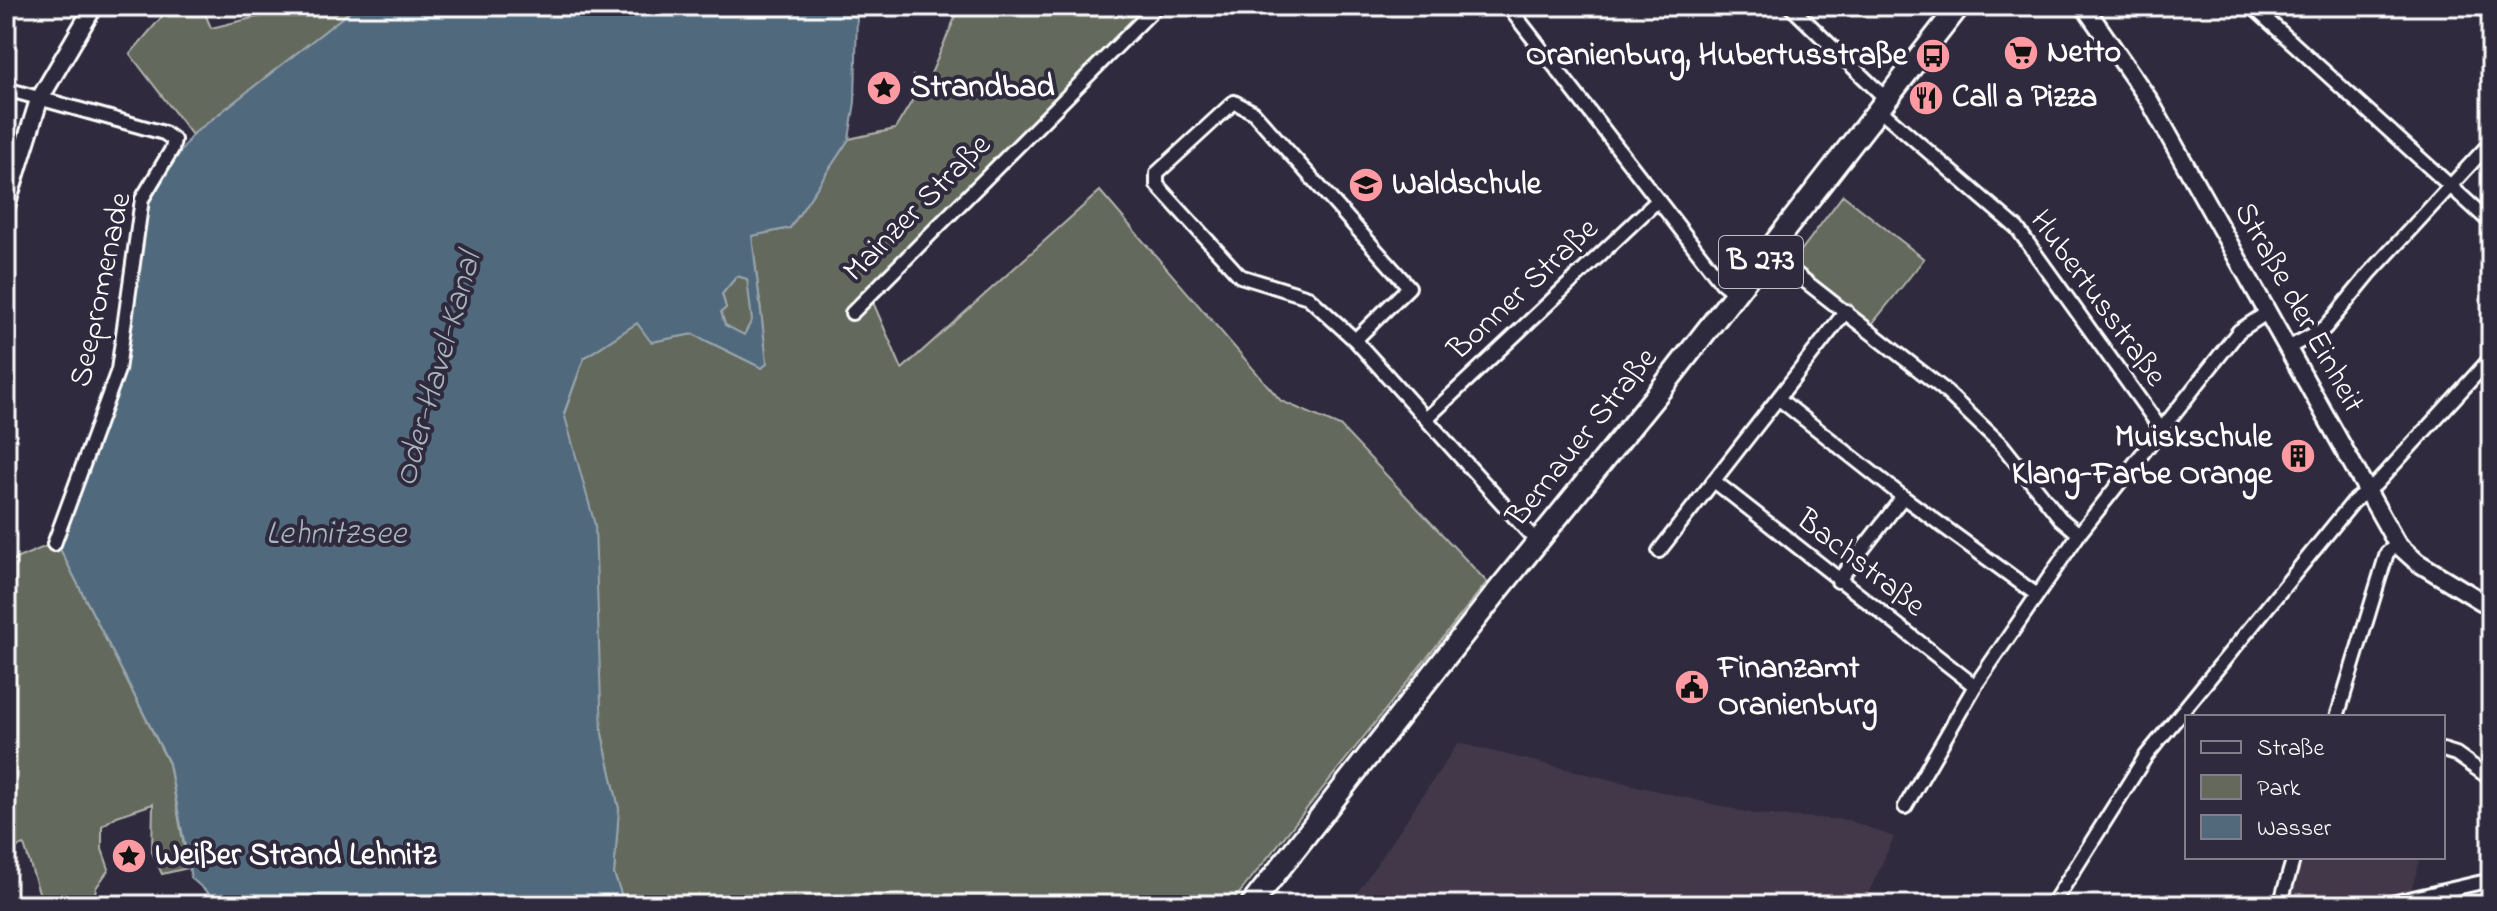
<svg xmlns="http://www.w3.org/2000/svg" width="2497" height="911" font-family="'Indie Flower',sans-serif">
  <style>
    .built { fill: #433948 }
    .green { fill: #64695c; stroke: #b2b4ae; stroke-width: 2 }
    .water { fill: #51697b; stroke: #97a5b0; stroke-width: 2; fill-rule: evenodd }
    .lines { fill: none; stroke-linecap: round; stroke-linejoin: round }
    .minor-casing { stroke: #fff; stroke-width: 18 }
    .tertiary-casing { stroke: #fff; stroke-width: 22 }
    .primary-casing { stroke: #fff; stroke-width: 26 }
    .minor { stroke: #2f2a3d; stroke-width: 12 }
    .tertiary { stroke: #2f2a3d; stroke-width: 16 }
    .primary { stroke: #2f2a3d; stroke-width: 20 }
    .labels { text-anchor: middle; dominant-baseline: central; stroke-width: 8; stroke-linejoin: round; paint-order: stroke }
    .shield { fill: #2f2a3d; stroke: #c1bfc5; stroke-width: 2 }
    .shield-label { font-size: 30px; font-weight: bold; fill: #fff }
    .poi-label { font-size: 32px; font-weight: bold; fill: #fff; stroke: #2f2a3d; text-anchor: start }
    .street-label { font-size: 32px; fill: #fff; stroke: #2f2a3d }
    .water-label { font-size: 34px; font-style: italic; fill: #a8b4bd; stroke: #2f2a3d }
  </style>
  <rect width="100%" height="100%" fill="#2f2a3d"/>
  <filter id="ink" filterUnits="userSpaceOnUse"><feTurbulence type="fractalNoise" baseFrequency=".0125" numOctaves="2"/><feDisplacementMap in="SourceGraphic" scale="16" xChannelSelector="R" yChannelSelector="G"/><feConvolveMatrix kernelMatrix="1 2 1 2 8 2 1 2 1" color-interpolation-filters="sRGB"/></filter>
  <g filter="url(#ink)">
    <g class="built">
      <path d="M 1458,743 L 1754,814 L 1848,820 L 1894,837 L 1863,905 L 1349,905 Z"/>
      <path d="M 2304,857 L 2421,857 L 2411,890 L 2346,905 L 2294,905 L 2290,902 Z"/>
    </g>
    <g class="green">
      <path d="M 171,6 L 202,6 L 211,28 L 303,6 L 357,6 L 192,135 L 130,54 Z"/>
      <path d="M 960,6 L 1159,6 L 869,293 L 902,369 L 1100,191 L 1281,401 L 1340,426 L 1487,582 L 1230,905 L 625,905 L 614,874 L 619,809 L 602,734 L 564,414 L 584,358 L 637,323 L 652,342 L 693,334 L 762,368 L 767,362 L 752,236 L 790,228 L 849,139 L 895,129 L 912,101 L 913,76 L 927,83 Z"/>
      <path d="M 1843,195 L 1924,259 L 1868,329 L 1788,268 Z"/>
      <path d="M 737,276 L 748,279 L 752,320 L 744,336 L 725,325 L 721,312 L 726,308 L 722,294 Z"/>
      <path d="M 49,545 L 58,545 L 169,764 L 188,868 L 162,874 L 152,852 L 153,804 L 117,816 L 102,826 L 102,849 L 109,869 L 96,888 L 93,905 L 43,905 L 24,845 L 10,849 L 9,881 L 6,885 L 6,563 Z"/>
    </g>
    <path class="water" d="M 357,6 L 862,6 L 857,13 L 855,102 L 849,139 L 790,228 L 752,236 L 767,363 L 762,368 L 693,334 L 651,342 L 637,323 L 584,358 L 564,413 L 595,525 L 602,734 L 619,809 L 614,874 L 625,905 L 222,905 L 191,878 L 169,763 L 58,545 L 122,375 L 149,199 L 192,135 ZM 737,276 L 747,279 L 752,320 L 744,335 L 725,325 L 721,312 L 726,308 L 722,294 Z"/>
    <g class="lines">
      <g class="minor-casing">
        <g id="minor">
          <path d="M 1508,6 L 1722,283 L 1736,294"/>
          <path d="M 1790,6 L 1886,99"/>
          <path d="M 2252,6 L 2491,223"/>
          <path d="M 6,89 L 164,133 L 174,140 L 172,149 L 142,199 L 118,370 L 54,544"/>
          <path d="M 1879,109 L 2017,228 L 2161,429"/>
          <path d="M 1768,252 L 1942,388 L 2002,445 L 2060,518 L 2079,534"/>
          <path d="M 852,313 L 1157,6"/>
          <path d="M 1355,340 L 1409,287 L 1253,112 L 1234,102 L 1157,173 L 1157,185 L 1240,276 L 1308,297 L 1355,340 L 1537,542"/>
          <path d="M 2288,348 L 2325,328 L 2370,273 L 2491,142"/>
          <path d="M 1779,399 L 1903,497 L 2037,595"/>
          <path d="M 1427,418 L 1658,200"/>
          <path d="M 1714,481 L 1975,686"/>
          <path d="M 1659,551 L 1846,311"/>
          <path d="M 1838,581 L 1903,497"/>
          <path d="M 2337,717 L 2387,553 L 2397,544"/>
          <path d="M 2443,750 L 2456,754 L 2491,779"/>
          <path d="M 1905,807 L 1975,686 L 2079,534 L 2239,331 L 2268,312"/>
          <path d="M 2052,905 L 2146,756 L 2353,502 L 2376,484 L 2491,358"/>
          <path d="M 2280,905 L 2294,857"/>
          <path d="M 2383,905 L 2491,880"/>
        </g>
      </g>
      <g class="tertiary-casing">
        <g id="tertiary">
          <path d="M 2084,6 L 2149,100 L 2397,544 L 2417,562 L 2491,607"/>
          <path d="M 6,206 L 39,100 L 94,6"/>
        </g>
      </g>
      <g class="primary-casing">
        <path id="primary" d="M 1251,905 L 1500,588 L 1662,388 L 1959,6"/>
      </g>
      <use href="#minor" class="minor"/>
      <use href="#tertiary" class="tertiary"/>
      <use href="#primary" class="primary"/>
    </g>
  </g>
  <defs>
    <g id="supermarket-disc" transform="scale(1.8)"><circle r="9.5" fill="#ff9aa2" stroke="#2f2a3d"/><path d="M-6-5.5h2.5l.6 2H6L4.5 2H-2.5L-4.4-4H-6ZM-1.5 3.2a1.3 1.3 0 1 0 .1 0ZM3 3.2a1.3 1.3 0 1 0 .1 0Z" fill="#111"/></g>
    <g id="bus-disc" transform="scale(1.8)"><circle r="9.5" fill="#ff9aa2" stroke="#2f2a3d"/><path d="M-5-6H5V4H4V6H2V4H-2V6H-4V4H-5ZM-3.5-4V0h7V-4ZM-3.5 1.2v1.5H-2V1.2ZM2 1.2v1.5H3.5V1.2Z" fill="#111"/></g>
    <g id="sight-disc" transform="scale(1.8)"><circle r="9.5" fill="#ff9aa2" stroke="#2f2a3d"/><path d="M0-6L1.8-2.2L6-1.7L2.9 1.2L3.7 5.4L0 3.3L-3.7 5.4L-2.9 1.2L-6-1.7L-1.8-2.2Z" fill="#111"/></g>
    <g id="restaurant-disc" transform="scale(1.8)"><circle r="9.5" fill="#ff9aa2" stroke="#2f2a3d"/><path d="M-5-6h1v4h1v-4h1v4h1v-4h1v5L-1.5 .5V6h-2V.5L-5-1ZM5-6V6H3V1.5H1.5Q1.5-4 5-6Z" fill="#111"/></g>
    <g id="school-disc" transform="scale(1.8)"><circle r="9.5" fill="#ff9aa2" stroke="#2f2a3d"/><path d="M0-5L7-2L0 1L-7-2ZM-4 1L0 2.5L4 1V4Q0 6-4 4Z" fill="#111"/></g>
    <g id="building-disc" transform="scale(1.8)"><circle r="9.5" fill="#ff9aa2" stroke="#2f2a3d"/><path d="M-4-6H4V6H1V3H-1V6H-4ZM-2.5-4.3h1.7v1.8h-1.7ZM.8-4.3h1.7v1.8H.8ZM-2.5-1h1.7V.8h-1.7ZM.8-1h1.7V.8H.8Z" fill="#111"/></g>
    <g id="civic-disc" transform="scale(1.8)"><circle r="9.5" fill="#ff9aa2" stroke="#2f2a3d"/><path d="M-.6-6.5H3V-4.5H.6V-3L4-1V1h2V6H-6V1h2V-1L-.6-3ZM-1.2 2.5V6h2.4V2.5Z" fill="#111"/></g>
  </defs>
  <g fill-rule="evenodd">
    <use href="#supermarket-disc" x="2021" y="53"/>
    <use href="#bus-disc" x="1933" y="56"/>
    <use href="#sight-disc" x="884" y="88"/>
    <use href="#restaurant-disc" x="1926" y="98"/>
    <use href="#school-disc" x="1366" y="185"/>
    <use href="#building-disc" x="2298" y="456"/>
    <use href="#civic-disc" x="1692" y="687"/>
    <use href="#sight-disc" x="129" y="856"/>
  </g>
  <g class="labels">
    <rect class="shield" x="1719" y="236" width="84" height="52" rx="6"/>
    <g class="shield-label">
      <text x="1761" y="262">B 273</text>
    </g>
    <g class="poi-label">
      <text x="2047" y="53">Netto</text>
      <text x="1907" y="56" text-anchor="end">Oranienburg, Hubertusstraße</text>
      <text x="910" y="88">Strandbad</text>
      <text x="1952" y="98">Call a Pizza</text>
      <text x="1392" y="185">Waldschule</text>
      <text x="2272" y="438" text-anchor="end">Muiskschule<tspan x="2272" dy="37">Klang-Farbe Orange</tspan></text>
      <text x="1718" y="669">Finanzamt<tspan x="1718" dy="37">Oranienburg</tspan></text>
      <text x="155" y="856">Weißer Strand Lehnitz</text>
    </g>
    <g class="street-label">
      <text transform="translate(918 209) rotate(-45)">Mainzer Straße</text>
      <text transform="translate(102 290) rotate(-78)">Seepromenade</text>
      <text transform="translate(1524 290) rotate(-43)">Bonner Straße</text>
      <text transform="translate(2097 299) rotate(54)">Hubertusstraße</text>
      <text transform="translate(2298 308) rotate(61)">Straße der Einheit</text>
      <text transform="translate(1583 438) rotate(-51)">Bernauer Straße</text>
      <text transform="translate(1860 564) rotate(38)">Bachstraße</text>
    </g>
    <g class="water-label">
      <text transform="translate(439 370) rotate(-74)">Oder-Havel-Kanal</text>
      <text x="336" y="535">Lehnitzsee</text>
    </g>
  </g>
  <rect width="2497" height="911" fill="none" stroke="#2f2a3d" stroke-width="32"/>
  <rect x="16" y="16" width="2465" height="879" fill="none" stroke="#fff" stroke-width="3" filter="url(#ink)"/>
  <rect x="2185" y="715" width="260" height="144" fill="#2f2a3d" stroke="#827f8b" stroke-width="2"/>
  <rect x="2201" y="741" width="40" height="12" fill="#2f2a3d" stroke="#827f8b" stroke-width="2"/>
  <text x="2257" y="755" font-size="24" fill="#ffffff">Straße</text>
  <rect x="2201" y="775" width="40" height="24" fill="#64695c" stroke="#827f8b" stroke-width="2"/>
  <text x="2257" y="795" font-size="24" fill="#ffffff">Park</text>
  <rect x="2201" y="815" width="40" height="24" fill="#51697b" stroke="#827f8b" stroke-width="2"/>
  <text x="2257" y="835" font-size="24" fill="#ffffff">Wasser</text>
</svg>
